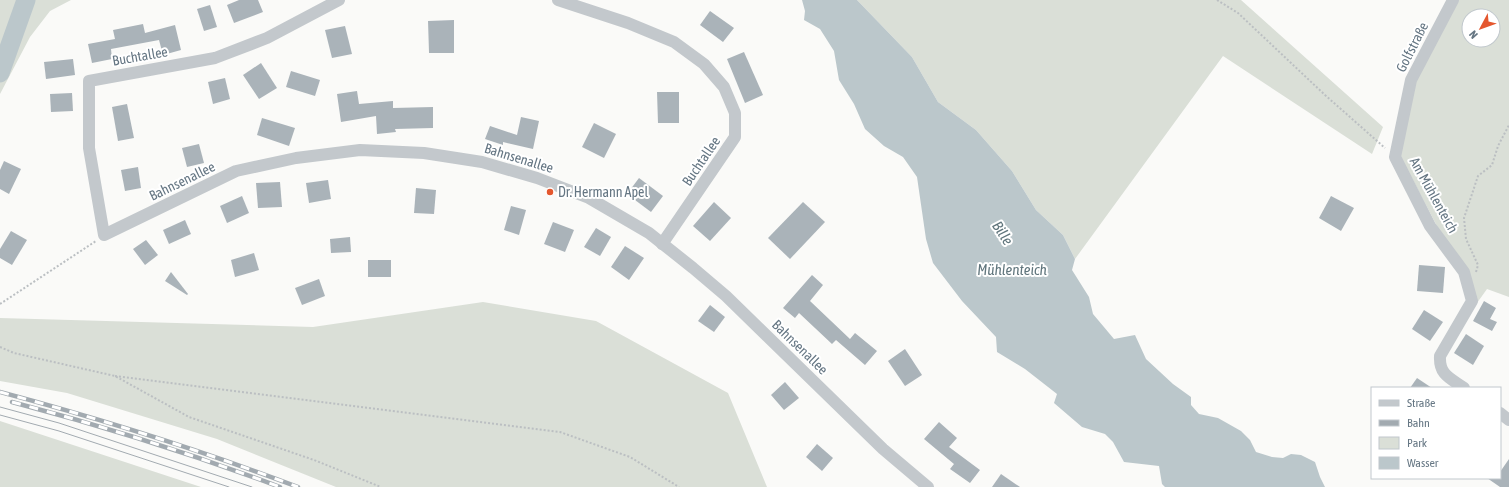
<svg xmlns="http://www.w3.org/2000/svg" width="1509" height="487" font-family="'Asap Condensed',sans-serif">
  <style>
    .green { fill: #dadfd7; fill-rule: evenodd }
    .water { fill: #bbc7cb }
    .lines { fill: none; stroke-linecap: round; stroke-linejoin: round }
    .river { stroke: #bbc7cb; stroke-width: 19 }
    .building { fill: #aab3b9 }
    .path { stroke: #bbbfc2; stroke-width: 2; stroke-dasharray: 2 2; stroke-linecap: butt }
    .street { stroke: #c3c8cc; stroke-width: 12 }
    .tram { stroke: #a2aab0; stroke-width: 1 }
    .rail-casing { stroke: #a2aab0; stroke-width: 4.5 }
    .rail { stroke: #fff; stroke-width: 3; stroke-dasharray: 9; stroke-linecap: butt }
    .poi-dot { fill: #e4572e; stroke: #fff; stroke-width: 1.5 }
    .labels { text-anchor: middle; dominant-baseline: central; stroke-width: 4; stroke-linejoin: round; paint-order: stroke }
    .street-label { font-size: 14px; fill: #657683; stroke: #fff }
    .poi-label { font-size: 14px; fill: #657683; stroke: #fff; text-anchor: start }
    .water-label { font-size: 15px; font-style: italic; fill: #60757c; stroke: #fff }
  </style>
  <rect width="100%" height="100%" fill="#fafaf8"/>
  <g class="green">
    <path d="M 0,0 L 71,0 L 50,11 L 30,37 L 0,94 Z"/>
    <path d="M 857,0 L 1241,0 L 1383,127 L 1372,154 L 1223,56 L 1075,259 L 1063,235 L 1036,210 L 1012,171 L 976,130 L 938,102 L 912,57 Z"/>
    <path d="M 1459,0 L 1509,0 L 1509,297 L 1487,289 L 1477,303 L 1400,155 L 1416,81 ZM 1469,16 L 1493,16 L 1493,40 L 1469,40 Z"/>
    <path d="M 483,302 L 596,321 L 728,393 L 767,487 L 336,487 L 217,439 L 67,393 L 0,381 L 0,318 L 313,327 Z"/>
    <path d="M 0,421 L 201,487 L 202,487 L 0,487 Z"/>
  </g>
  <path class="water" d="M 802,0 L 857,0 L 912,57 L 938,102 L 976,130 L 1012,171 L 1036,210 L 1063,235 L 1075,259 L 1072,270 L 1089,297 L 1093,314 L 1114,339 L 1135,335 L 1146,359 L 1173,384 L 1191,397 L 1191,405 L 1199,414 L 1218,418 L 1241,431 L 1250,440 L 1256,452 L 1272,457 L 1283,458 L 1291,454 L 1301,455 L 1315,462 L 1320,477 L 1325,487 L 1165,487 L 1162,484 L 1159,466 L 1124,462 L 1113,442 L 1105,434 L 1082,427 L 1054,403 L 1057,394 L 1025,369 L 997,352 L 996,337 L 962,301 L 933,263 L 926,239 L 917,177 L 903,157 L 884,146 L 865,129 L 854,104 L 839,80 L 834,51 L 820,29 L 804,20 L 805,11 Z"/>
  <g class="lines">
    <path class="river" d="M 0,73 L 26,0"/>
  </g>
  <g class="building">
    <path d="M 239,0 L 258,0 L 263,12 L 234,23 L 227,5 Z"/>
    <path d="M 210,5 L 217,27 L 204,31 L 197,9 Z"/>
    <path d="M 710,11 L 734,28 L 723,42 L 700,25 Z"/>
    <path d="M 454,20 L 454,53 L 429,53 L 428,21 Z"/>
    <path d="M 143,24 L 145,33 L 175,25 L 181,50 L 163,55 L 159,40 L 111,49 L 112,59 L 92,63 L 88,44 L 115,39 L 113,30 Z"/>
    <path d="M 345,26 L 352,54 L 332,58 L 325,30 Z"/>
    <path d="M 744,52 L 763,95 L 745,103 L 727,59 Z"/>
    <path d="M 73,59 L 75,75 L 46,79 L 44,62 Z"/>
    <path d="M 261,63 L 277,88 L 259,99 L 243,75 Z"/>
    <path d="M 291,71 L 320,80 L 315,96 L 286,87 Z"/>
    <path d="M 225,78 L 230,99 L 213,104 L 208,82 Z"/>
    <path d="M 357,91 L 359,104 L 393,101 L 393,108 L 433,107 L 433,128 L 395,129 L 396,132 L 377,134 L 376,116 L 341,122 L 337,94 Z"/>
    <path d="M 657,92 L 679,92 L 679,123 L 658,123 Z"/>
    <path d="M 72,93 L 73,111 L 51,112 L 50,94 Z"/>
    <path d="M 127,104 L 134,138 L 118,141 L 112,107 Z"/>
    <path d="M 521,117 L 539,121 L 533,149 L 503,142 L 503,145 L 485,139 L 490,126 L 517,135 Z"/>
    <path d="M 262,118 L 295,128 L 289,146 L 257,135 Z"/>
    <path d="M 594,123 L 616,134 L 604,158 L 582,147 Z"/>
    <path d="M 199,144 L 204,163 L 187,167 L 182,148 Z"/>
    <path d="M 4,161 L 21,169 L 9,194 L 0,189 L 0,170 Z"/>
    <path d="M 138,167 L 141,188 L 125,191 L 121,170 Z"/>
    <path d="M 639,178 L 663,196 L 651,212 L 627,194 Z"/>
    <path d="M 328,180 L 331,199 L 309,203 L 306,183 Z"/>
    <path d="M 280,182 L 282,207 L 258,208 L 256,183 Z"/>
    <path d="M 416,188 L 436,190 L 434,214 L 414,213 Z"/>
    <path d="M 242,196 L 249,213 L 227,223 L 220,206 Z"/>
    <path d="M 1331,196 L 1354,208 L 1341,231 L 1319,218 Z"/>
    <path d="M 714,202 L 731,218 L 710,241 L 693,226 Z"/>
    <path d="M 803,202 L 825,222 L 790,259 L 768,238 Z"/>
    <path d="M 511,206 L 526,210 L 519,235 L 504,230 Z"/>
    <path d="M 185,220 L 191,234 L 169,244 L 163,230 Z"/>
    <path d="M 553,222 L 574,230 L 565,252 L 544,244 Z"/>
    <path d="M 596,228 L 611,237 L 600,256 L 584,247 Z"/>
    <path d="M 11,231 L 27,240 L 12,265 L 0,258 L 0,249 Z"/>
    <path d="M 350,237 L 351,252 L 331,253 L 330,239 Z"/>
    <path d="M 146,240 L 158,255 L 145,265 L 133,249 Z"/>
    <path d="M 625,246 L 644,258 L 629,280 L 611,267 Z"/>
    <path d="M 254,253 L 259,270 L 235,277 L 231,260 Z"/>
    <rect x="368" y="260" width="23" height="17"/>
    <path d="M 1419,265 L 1445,267 L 1443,293 L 1417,291 Z"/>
    <path d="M 171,272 L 188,294 L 187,295 L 165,281 Z"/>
    <path d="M 812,275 L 823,285 L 810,301 L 850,339 L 855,333 L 877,351 L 865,365 L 836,340 L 832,344 L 799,313 L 795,318 L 783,308 Z"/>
    <path d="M 319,279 L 325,296 L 302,305 L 295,288 Z"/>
    <path d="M 1484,301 L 1496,308 L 1490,319 L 1497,322 L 1492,331 L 1473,321 Z"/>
    <path d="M 710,305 L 725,317 L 714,332 L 698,321 Z"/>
    <path d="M 1424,310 L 1443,322 L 1430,341 L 1412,329 Z"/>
    <path d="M 1466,334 L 1484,346 L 1473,365 L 1454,353 Z"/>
    <path d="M 905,349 L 922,375 L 905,386 L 888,361 Z"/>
    <path d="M 1417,378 L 1432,388 L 1410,388 Z"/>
    <path d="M 785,382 L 799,398 L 784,410 L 771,395 Z"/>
    <path d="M 939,422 L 957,438 L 949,447 L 980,470 L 970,483 L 950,469 L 954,464 L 924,439 Z"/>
    <path d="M 817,444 L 833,458 L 822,471 L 806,457 Z"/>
    <path d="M 1509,459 L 1509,487 L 1500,487 L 1487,478 L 1500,478 L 1500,472 Z"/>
    <path d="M 1001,474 L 1020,487 L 992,487 Z"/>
  </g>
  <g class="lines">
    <g class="path">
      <path d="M 1217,0 L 1238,13 L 1325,95 L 1385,148"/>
      <path d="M 1476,272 L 1478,265 L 1466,239 L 1464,218 L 1478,176 L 1492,165 L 1498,146 L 1509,125"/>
      <path d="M 0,304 L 96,241"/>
      <path d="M 0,347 L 14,353 L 115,376 L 189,417 L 314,460 L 381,487"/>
      <path d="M 115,376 L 560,432 L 630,457 L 679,487"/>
    </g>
    <g class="street">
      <path d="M 339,0 L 267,38 L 215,58 L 89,81 L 89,148 L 104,235 L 236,171 L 296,158 L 360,150 L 424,153 L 482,162 L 537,178 L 589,198 L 649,233 L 693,268 L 726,296 L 883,449 L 928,487"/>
      <path d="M 558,0 L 628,23 L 674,42 L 704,64 L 724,87 L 735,113 L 735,137 L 662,244"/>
      <path d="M 1453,0 L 1411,80 L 1395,157 L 1430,226 L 1464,272 L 1472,301 L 1440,356 C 1439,375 1450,378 1464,388"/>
      <path d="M 1500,413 L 1509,420"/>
    </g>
    <g class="tram">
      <path d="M 0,407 L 59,423 L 252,487"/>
      <path d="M 0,415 L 59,431 L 229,487"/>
    </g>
    <g class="rail-casing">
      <g id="rail">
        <path d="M 0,392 C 101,419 200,450 298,487"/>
        <path d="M 12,402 C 103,426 192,454 280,487"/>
      </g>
    </g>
    <use href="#rail" class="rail"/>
  </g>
  <circle class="poi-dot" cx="550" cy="192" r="4"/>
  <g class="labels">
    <g class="street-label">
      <text transform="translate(1412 47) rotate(-63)">Golfstraße</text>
      <text transform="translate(140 56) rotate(-10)">Buchtallee</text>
      <text transform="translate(519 158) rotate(17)">Bahnsenallee</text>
      <text transform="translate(701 161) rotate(-56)">Buchtallee</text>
      <text transform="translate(182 181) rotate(-26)">Bahnsenallee</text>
      <text transform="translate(1434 195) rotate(61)">Am Mühlenteich</text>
      <text transform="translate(800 347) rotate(44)">Bahnsenallee</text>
    </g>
    <g class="poi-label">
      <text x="558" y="192">Dr. Hermann Apel</text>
    </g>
    <g class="water-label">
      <text transform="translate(1003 233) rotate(57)">Bille</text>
      <text x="1012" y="269">Mühlenteich</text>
    </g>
  </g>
  <rect x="1371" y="387" width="130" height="92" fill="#ffffff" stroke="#c1c8cd"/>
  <rect x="1379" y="400" width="20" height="6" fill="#c3c8cc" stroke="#c1c8cd"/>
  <text x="1407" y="407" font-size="12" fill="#657683">Straße</text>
  <rect x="1379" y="420" width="20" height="6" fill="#a2aab0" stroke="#c1c8cd"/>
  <text x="1407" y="427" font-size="12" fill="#657683">Bahn</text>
  <rect x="1379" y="437" width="20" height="12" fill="#dadfd7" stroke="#c1c8cd"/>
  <text x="1407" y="447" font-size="12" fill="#657683">Park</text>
  <rect x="1379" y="457" width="20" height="12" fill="#bbc7cb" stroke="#c1c8cd"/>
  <text x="1407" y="467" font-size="12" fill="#657683">Wasser</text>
  <g transform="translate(1481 28) rotate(229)"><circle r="19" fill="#ffffff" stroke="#c1c8cd"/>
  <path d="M0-3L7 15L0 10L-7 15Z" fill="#e4572e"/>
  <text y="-6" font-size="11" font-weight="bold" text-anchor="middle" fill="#657683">N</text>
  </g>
</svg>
